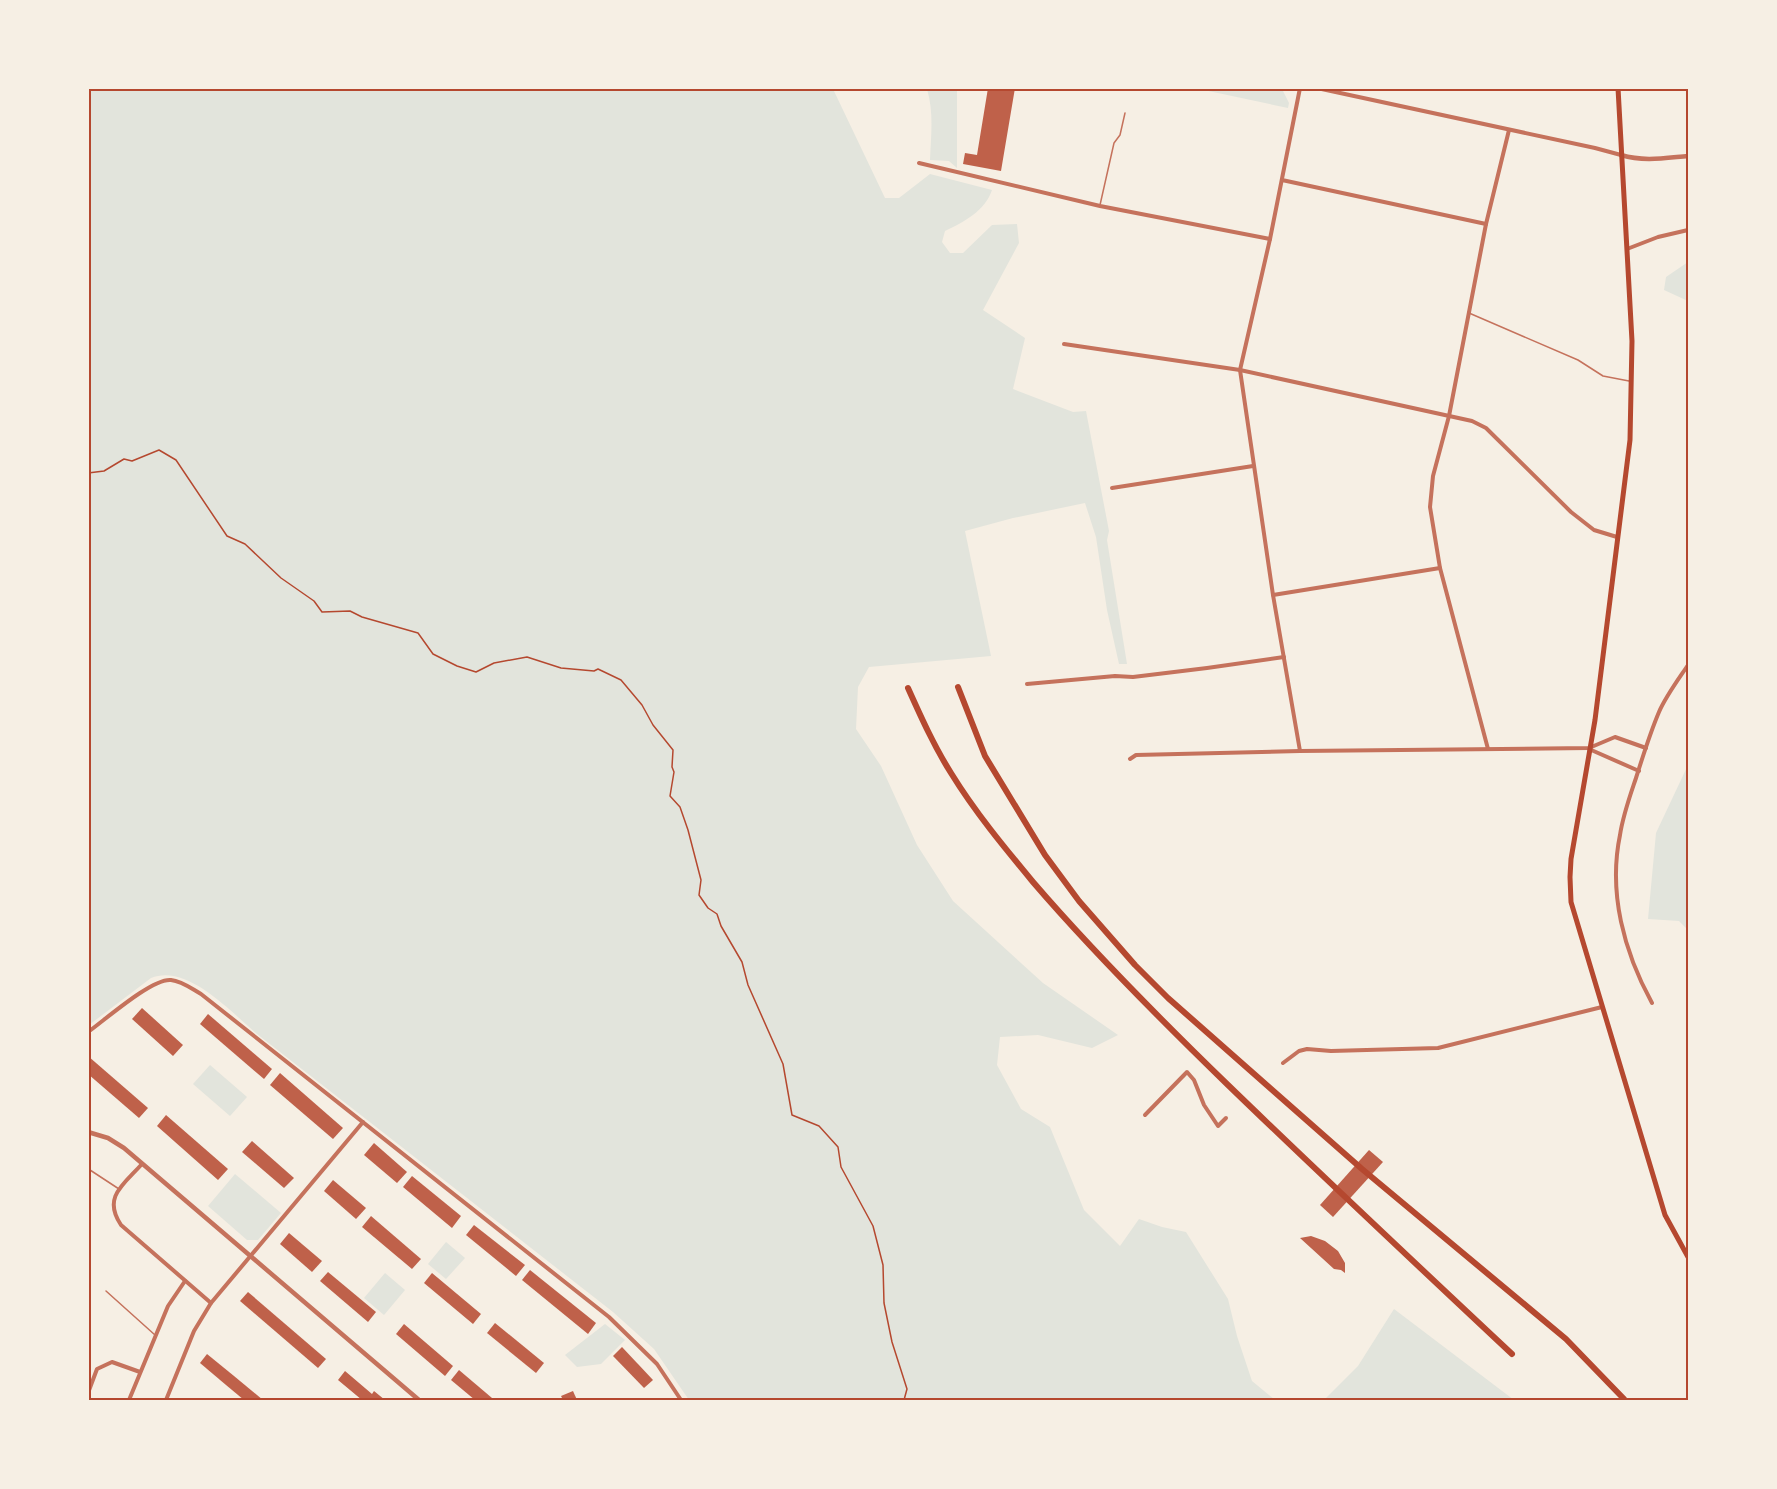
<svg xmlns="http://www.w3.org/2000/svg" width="1777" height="1489" font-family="Inter,sans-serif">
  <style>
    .green { fill: #e2e4dc }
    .building { fill: #bf614a }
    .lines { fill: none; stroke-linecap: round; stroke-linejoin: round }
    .path { stroke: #b5482f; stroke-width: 1.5 }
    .service { stroke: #c5725c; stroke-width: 1.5 }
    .minor { stroke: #c5725c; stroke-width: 4 }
    .tertiary { stroke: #c5725c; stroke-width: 4.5 }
    .secondary { stroke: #b5482f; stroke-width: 5 }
    .trunk { stroke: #b5482f; stroke-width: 6 }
    .neatline { fill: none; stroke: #b5482f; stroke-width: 2 }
  </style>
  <rect width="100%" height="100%" fill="#f6efe4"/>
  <g class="green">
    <path d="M 89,89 L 833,89 L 885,198 L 899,198 L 930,174 L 992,190 C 985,211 964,222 945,231 L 942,242 L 950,253 L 963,253 L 992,225 L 1017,224 L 1019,243 L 983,310 L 1025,338 L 1013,389 L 1073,412 L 1086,411 L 1109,531 L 1107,540 L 1127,664 L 1119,664 L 1107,610 L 1096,537 L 1085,503 L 1013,518 L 965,531 L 991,656 L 869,667 L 858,687 L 856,729 L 881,766 L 917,845 L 953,901 L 1043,983 L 1118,1035 L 1092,1048 L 1038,1035 L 1000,1037 L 997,1065 L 1021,1109 L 1050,1127 L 1084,1210 L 1120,1246 L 1139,1219 L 1162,1227 L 1186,1232 L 1228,1299 L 1237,1336 L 1252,1381 L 1275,1400 L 689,1400 L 654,1349 L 613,1312 L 257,1034 C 231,1012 187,963 151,978 L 89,1025 Z"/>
    <path d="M 927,89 L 957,89 L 957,168 L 949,161 L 930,160 C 931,136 934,112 927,89 Z"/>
    <path d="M 1199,89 L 1272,89 L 1283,91 L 1289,103 L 1288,108 Z"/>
    <path d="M 1688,262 L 1688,301 L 1664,290 L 1666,277 Z"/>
    <path d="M 1688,765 L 1688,930 L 1679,921 L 1648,919 L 1656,833 Z"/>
    <path d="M 210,1065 L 247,1097 L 230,1116 L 193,1084 Z"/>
    <path d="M 235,1174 L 281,1213 L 258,1240 L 247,1240 L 208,1206 Z"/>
    <path d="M 446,1242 L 465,1258 L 446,1279 L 428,1264 Z"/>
    <path d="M 385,1273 L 405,1290 L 384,1315 L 364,1298 Z"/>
    <path d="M 1394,1309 L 1514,1400 L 1324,1400 L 1358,1366 Z"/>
    <path d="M 605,1324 L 625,1340 L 601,1364 L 577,1367 L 565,1355 Z"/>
  </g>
  <g class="building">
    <path d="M 988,88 L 1015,88 L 1001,171 L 963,164 L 965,153 L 977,155 Z"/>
    <path d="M 142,1008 L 183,1045 L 173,1056 L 132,1019 Z"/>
    <path d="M 208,1014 L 272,1069 L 264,1079 L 200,1024 Z"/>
    <path d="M 88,1056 L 148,1108 L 139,1118 L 88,1074 Z"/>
    <path d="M 280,1073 L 343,1128 L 333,1139 L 270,1085 Z"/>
    <path d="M 166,1115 L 228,1169 L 218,1180 L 157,1126 Z"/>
    <path d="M 252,1141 L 294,1178 L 284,1188 L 242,1152 Z"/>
    <path d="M 374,1143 L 407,1172 L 397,1183 L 364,1155 Z"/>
    <path d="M 1369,1150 L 1383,1162 L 1333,1217 L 1320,1205 Z"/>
    <path d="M 412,1176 L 461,1216 L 452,1228 L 403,1187 Z"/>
    <path d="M 333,1180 L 366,1208 L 356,1219 L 324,1191 Z"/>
    <path d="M 371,1216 L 421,1259 L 412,1269 L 362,1227 Z"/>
    <path d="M 474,1225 L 525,1265 L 516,1276 L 466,1235 Z"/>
    <path d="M 289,1233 L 322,1261 L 312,1272 L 280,1244 Z"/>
    <path d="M 1311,1236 L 1325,1241 L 1338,1251 L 1345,1263 L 1345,1273 L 1341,1270 L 1334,1269 L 1300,1238 Z"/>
    <path d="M 530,1270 L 596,1323 L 588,1334 L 522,1280 Z"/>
    <path d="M 328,1272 L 376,1312 L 368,1322 L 320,1281 Z"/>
    <path d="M 432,1273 L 481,1314 L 473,1324 L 424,1283 Z"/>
    <path d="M 248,1292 L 326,1359 L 318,1368 L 240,1301 Z"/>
    <path d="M 495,1323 L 544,1363 L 536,1373 L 487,1333 Z"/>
    <path d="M 404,1324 L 453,1366 L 445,1376 L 396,1334 Z"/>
    <path d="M 622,1347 L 653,1380 L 644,1388 L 613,1356 Z"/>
    <path d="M 207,1354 L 234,1376 L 263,1400 L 244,1400 L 226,1385 L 200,1363 Z"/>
    <path d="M 459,1370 L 492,1398 L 490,1400 L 475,1400 L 451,1380 Z"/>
    <path d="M 345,1371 L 372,1394 L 374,1391 L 385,1400 L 362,1400 L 338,1380 Z"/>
    <path d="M 573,1391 L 577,1400 L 563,1400 L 561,1396 Z"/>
  </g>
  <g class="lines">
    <path class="path" d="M 88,473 L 104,471 L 124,459 L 132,461 L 159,450 L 176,460 L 227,536 L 245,544 L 281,578 L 314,601 L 322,612 L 350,611 L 362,617 L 418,633 L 433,654 L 457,666 L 476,672 L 494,663 L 527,657 L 561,668 L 594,671 L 598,669 L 621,680 L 642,705 L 653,725 L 673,750 L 672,767 L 674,772 L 670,796 L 680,807 L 688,830 L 701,880 L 699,895 L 708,908 L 717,914 L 721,926 L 742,962 L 748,985 L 783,1064 L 792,1115 L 819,1126 L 838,1147 L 841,1167 L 873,1226 L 883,1265 L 884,1303 L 892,1342 L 907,1389 L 904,1400"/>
    <g class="service">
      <path d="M 1100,205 L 1114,143 L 1120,135 L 1125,113"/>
      <path d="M 1469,313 L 1578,360 L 1603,376 L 1629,381"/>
      <path d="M 88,1173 L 90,1170 L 119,1189"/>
      <path d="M 106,1291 L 155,1335"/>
    </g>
    <g class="minor">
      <path d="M 1300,88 L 1270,239 L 1240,370 L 1273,595 L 1300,751"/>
      <path d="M 1317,88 L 1595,148 L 1621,155"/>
      <path d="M 919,163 L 1100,206 L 1270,239"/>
      <path d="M 1282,180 L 1486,224"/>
      <path d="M 1627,249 L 1658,237 L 1688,230"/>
      <path d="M 1064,344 L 1240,370 L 1472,421 L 1486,428 L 1571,512 L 1594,530 L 1617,537"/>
      <path d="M 1112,488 L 1253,466"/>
      <path d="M 1273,595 L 1440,568"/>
      <path d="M 1027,684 L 1115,676 L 1133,677 L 1207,668 L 1284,657"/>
      <path d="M 1488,749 L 1440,568 L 1430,507 L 1433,476 L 1449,416 L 1486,224 L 1509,130"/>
      <path d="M 1589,749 L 1639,771"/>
      <path d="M 1130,759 L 1136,755 L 1300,751 L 1589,748 L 1615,737 L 1646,748"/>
      <path d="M 1652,1003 C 1624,952 1608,893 1620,835 C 1623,815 1630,796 1636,778 C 1643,756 1650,733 1659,712 C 1666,696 1678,680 1688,665"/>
      <path d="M 88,1032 C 105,1020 152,978 171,980 C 182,981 192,989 201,994 L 609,1317 L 657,1364 L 681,1400"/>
      <path d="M 1283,1063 L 1299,1051 L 1307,1049 L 1331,1051 L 1438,1048 L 1602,1007"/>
      <path d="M 1145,1115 L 1187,1072 L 1194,1080 L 1204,1105 L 1218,1126 L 1226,1118"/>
      <path d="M 142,1164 C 124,1184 102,1197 121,1225 L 211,1303"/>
      <path d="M 88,1393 L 97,1369 L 112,1362 L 140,1372"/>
      <path d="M 129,1400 L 168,1306 L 185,1281"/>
      <path d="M 166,1400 L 194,1331 L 211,1303 L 363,1122"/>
    </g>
    <g class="tertiary">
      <path d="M 1621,155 C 1644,162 1665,158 1688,156"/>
      <path d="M 88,1132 L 108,1138 L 124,1148 L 419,1400"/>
    </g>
    <path class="secondary" d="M 1618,88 L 1632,341 L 1630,440 L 1595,720 L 1571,859 L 1570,877 L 1571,902 L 1665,1215 L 1688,1257"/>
    <g class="trunk">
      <path d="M 958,687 L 985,756 L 1045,855 L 1079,901 L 1135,965 L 1168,998 L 1362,1169 L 1566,1339 L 1624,1399"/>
      <path d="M 908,688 C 921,717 934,746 951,773 C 975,812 1004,847 1033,882 C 1094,953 1161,1020 1228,1085 C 1322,1176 1417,1265 1512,1354"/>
    </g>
  </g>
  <rect width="1777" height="1489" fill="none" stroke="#f6efe4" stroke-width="180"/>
  <rect x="90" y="90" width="1597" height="1309" class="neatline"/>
</svg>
